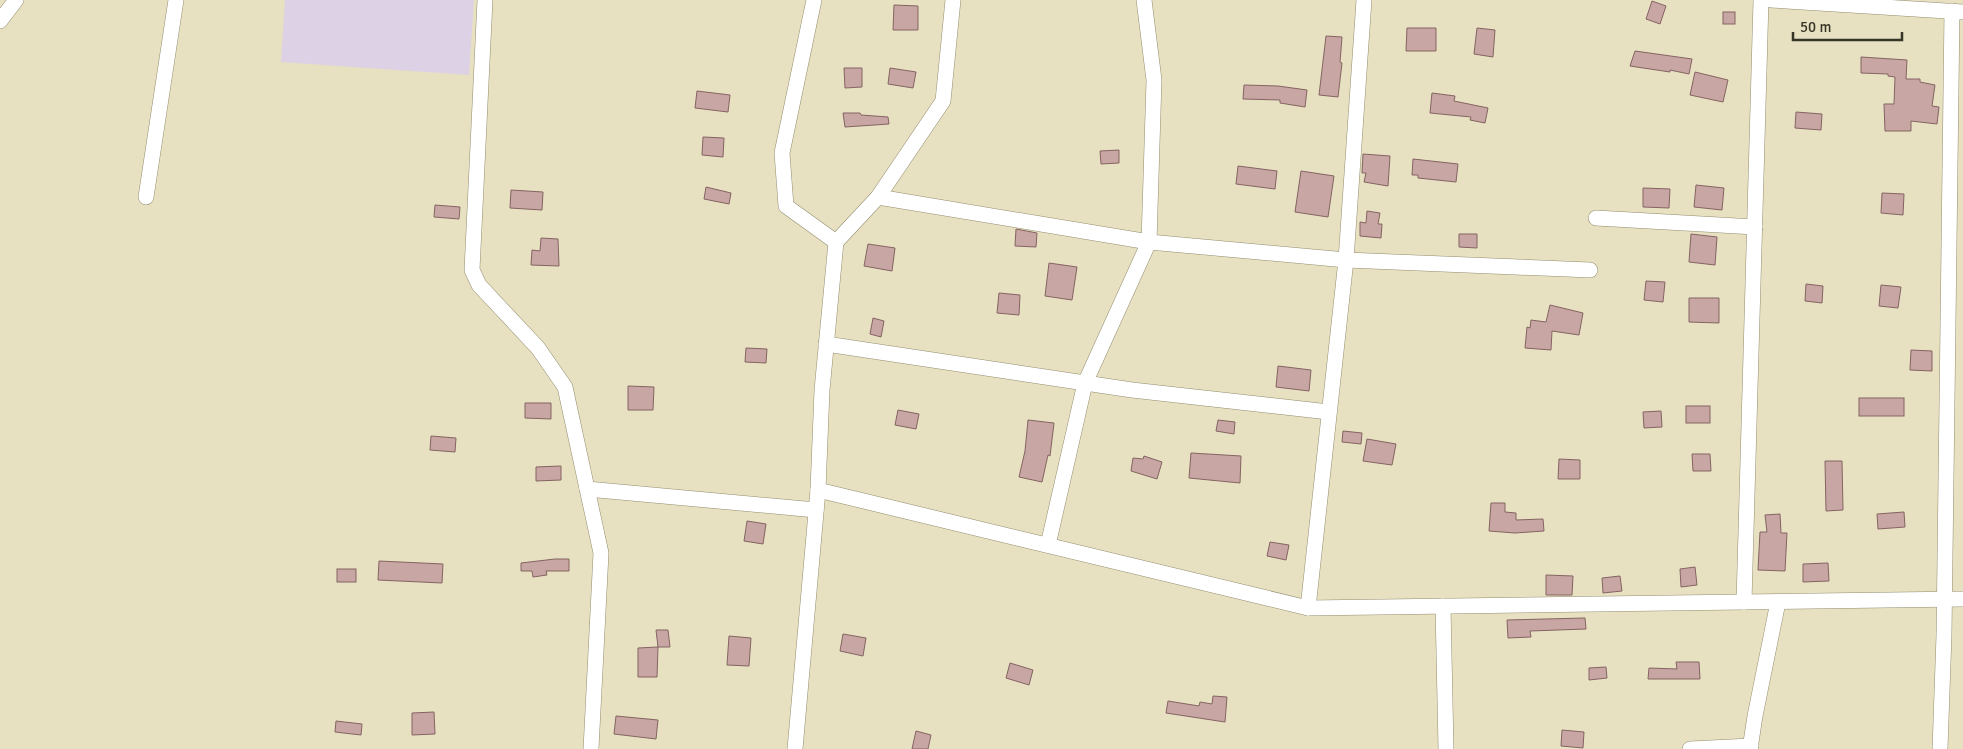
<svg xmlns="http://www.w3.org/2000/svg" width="1963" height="749" font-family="Signika,sans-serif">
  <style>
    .education { fill: #dcd1e5 }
    .building { fill: #c8a6a4; stroke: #846462 }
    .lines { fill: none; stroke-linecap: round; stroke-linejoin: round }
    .minor-casing { stroke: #938d6f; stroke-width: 16 }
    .minor { stroke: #fff; stroke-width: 15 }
  </style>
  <rect width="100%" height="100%" fill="#e7e0c1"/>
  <path class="education" d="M 285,0 L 474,0 L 469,75 L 281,62 Z"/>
  <g class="building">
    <path d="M 1652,1 L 1666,6 L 1660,24 L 1646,19 Z"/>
    <path d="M 894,5 L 918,6 L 918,30 L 893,30 Z"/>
    <rect x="1723" y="12" width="12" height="12"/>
    <path d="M 1407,28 L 1436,28 L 1436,51 L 1406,51 Z"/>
    <path d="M 1477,28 L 1495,30 L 1493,57 L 1474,54 Z"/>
    <path d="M 1326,36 L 1342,37 L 1340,62 L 1342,63 L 1338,97 L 1319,95 Z"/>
    <path d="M 1635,51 L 1692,59 L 1689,74 L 1670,70 L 1670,72 L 1630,66 Z"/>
    <path d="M 1861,57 L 1907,60 L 1906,79 L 1920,79 L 1920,82 L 1935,85 L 1932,106 L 1939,107 L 1937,124 L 1911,121 L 1911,131 L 1885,131 L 1884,104 L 1894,104 L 1895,77 L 1888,76 L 1888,74 L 1861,73 Z"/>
    <path d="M 844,68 L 862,68 L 862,87 L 845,88 Z"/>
    <path d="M 890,68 L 916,72 L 913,88 L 888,84 Z"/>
    <path d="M 1695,72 L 1728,80 L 1723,102 L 1690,95 Z"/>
    <path d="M 1244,85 L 1278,86 L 1307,90 L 1305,107 L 1280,103 L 1280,100 L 1243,99 Z"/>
    <path d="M 697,91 L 730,95 L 728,112 L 695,108 Z"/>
    <path d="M 1432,93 L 1455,96 L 1454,101 L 1488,108 L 1485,123 L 1470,120 L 1471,117 L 1430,113 Z"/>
    <path d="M 1796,112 L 1822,114 L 1821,130 L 1795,128 Z"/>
    <path d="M 843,113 L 860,113 L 861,115 L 888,117 L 889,124 L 845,127 Z"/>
    <path d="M 703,137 L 724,138 L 723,157 L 702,155 Z"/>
    <path d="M 1119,150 L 1119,163 L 1101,164 L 1100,151 Z"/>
    <path d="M 1363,154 L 1390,156 L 1388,186 L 1364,182 L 1366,173 L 1362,173 Z"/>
    <path d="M 1413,159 L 1458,164 L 1456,182 L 1418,178 L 1418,175 L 1412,175 Z"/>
    <path d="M 1238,166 L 1277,171 L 1275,189 L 1236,184 Z"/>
    <path d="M 1301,171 L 1334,176 L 1328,217 L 1295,212 Z"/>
    <path d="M 1696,185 L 1724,188 L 1722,210 L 1694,207 Z"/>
    <path d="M 706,187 L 731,193 L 729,204 L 704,199 Z"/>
    <path d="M 1643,188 L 1670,189 L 1669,208 L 1643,207 Z"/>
    <path d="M 511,190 L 543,192 L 542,210 L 510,208 Z"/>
    <path d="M 1882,193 L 1904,194 L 1903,215 L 1881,213 Z"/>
    <path d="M 435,205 L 460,207 L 459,219 L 434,217 Z"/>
    <path d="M 1367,211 L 1380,213 L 1378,224 L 1382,224 L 1381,238 L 1360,236 L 1360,222 L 1366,223 Z"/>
    <path d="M 1016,229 L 1037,233 L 1036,247 L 1015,246 Z"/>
    <path d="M 1459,234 L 1477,234 L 1477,248 L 1459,247 Z"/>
    <path d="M 1691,234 L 1717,237 L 1715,265 L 1689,262 Z"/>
    <path d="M 541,238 L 558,239 L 559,266 L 531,265 L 532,250 L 540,251 Z"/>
    <path d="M 868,244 L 895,248 L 892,271 L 864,266 Z"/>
    <path d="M 1049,263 L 1077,267 L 1072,300 L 1045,296 Z"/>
    <path d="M 1646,281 L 1665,282 L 1663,302 L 1644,300 Z"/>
    <path d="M 1806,284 L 1823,286 L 1822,303 L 1805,301 Z"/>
    <path d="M 1881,285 L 1901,287 L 1898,308 L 1879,306 Z"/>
    <path d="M 999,293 L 1020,295 L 1019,315 L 997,313 Z"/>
    <path d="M 1689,298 L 1719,298 L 1719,323 L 1689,322 Z"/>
    <path d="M 1550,305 L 1583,313 L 1579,335 L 1552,331 L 1551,350 L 1525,348 L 1527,327 L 1530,328 L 1531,320 L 1546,322 Z"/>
    <path d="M 873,318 L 884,321 L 881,337 L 870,334 Z"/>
    <path d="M 746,348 L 767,349 L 766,363 L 745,362 Z"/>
    <path d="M 1911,350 L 1932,351 L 1932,371 L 1910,370 Z"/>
    <path d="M 1278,366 L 1311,370 L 1309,391 L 1276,387 Z"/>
    <path d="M 628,386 L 654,387 L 653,410 L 628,410 Z"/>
    <rect x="1859" y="398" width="45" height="18"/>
    <path d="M 525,403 L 551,403 L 551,419 L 525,418 Z"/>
    <rect x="1686" y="406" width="24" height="17"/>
    <path d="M 898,410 L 919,414 L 916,429 L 895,425 Z"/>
    <path d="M 1661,411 L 1662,427 L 1644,428 L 1643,412 Z"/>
    <path d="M 1028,420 L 1054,423 L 1050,456 L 1048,455 L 1042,482 L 1019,477 L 1025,451 Z"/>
    <path d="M 1218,420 L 1235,422 L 1234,434 L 1216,431 Z"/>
    <path d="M 1343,431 L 1362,433 L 1361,444 L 1342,442 Z"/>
    <path d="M 431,436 L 456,438 L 455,452 L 430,450 Z"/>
    <path d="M 1367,439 L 1396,444 L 1392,465 L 1363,461 Z"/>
    <path d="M 1191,453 L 1241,456 L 1240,483 L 1189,478 Z"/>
    <path d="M 1692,454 L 1710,454 L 1711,471 L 1693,471 Z"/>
    <path d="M 1144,456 L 1162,462 L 1157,479 L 1131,471 L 1133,458 L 1143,459 Z"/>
    <path d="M 1559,459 L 1580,460 L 1580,479 L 1558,479 Z"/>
    <path d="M 1825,461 L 1842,461 L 1843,510 L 1826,511 Z"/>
    <path d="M 561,466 L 561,480 L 536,481 L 536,467 Z"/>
    <path d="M 1491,503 L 1505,503 L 1505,512 L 1516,513 L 1516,520 L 1543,519 L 1544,531 L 1515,533 L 1489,531 Z"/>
    <path d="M 1904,512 L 1905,527 L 1878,529 L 1877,514 Z"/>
    <path d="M 1780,514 L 1781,533 L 1787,533 L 1785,571 L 1758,570 L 1760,532 L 1767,532 L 1765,515 Z"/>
    <path d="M 747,521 L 766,524 L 763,544 L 744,541 Z"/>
    <path d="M 1270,542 L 1289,545 L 1286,560 L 1267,556 Z"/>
    <path d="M 555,559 L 569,559 L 569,571 L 546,571 L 547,575 L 533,577 L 532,571 L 521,571 L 521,563 Z"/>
    <path d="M 379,561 L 443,564 L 442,583 L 378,580 Z"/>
    <path d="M 1828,563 L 1829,581 L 1803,582 L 1803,564 Z"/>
    <path d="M 1695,567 L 1697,585 L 1681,587 L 1680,569 Z"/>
    <rect x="337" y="569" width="19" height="13"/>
    <path d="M 1546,575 L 1573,576 L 1572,595 L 1546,595 Z"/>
    <path d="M 1620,576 L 1622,591 L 1603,593 L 1602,578 Z"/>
    <path d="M 1585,618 L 1586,629 L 1530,631 L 1531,637 L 1508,638 L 1507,620 Z"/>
    <path d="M 656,630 L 668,630 L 670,647 L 658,647 Z"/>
    <path d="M 843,634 L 866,638 L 863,656 L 840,651 Z"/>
    <path d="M 729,636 L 751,638 L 749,666 L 727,665 Z"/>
    <path d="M 658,647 L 657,677 L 638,677 L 638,648 Z"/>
    <path d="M 1676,662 L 1699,662 L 1700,679 L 1648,679 L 1649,668 L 1677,669 Z"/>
    <path d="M 1010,663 L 1033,670 L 1029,685 L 1006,678 Z"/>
    <path d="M 1606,667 L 1607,678 L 1589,680 L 1589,668 Z"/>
    <path d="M 1213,696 L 1227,697 L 1225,722 L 1166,713 L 1168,701 L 1199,706 L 1200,702 L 1212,704 Z"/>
    <path d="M 434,712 L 435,734 L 412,735 L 412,713 Z"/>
    <path d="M 616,716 L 658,720 L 656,739 L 614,734 Z"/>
    <path d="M 336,721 L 362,724 L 361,735 L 335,732 Z"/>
    <path d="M 1562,730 L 1584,732 L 1583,748 L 1561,746 Z"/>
    <path d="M 916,731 L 931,735 L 928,749 L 912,749 Z"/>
  </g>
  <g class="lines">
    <g class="minor-casing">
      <g id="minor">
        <path d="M 485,0 L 472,270 L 479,285 L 538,348 L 565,387 L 601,553 L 591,749"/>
        <path d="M 1771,0 L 1963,12"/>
        <path d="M 0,21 L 16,0"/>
        <path d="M 146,197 L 176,0"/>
        <path d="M 878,197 L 943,101 L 953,0"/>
        <path d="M 1596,218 L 1755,227"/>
        <path d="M 836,242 L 878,197 L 1149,242 L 1346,260 L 1590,270"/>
        <path d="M 826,344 L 1132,390 L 1329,412"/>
        <path d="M 587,489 L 816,510"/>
        <path d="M 818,490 L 1308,608 L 1963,599"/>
        <path d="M 1048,545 L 1085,383 L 1149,242 L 1154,80 L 1144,0"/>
        <path d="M 1744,602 L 1761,0"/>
        <path d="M 1443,606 L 1446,749"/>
        <path d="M 1308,608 L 1346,260 L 1364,0"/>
        <path d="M 795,749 L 818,490 L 822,390 L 836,242 L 786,206 L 782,153 L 814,0"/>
        <path d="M 1690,749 L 1751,746"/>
        <path d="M 1750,749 L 1755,716 L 1778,602"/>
        <path d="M 1940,749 L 1944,635 L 1952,11"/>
      </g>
    </g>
    <use href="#minor" class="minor"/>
  </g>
  <path d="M1793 32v8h109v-8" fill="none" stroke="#373528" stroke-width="2.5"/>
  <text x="1800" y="32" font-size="15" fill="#373528" stroke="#e7e0c1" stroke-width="4" paint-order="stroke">50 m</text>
</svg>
